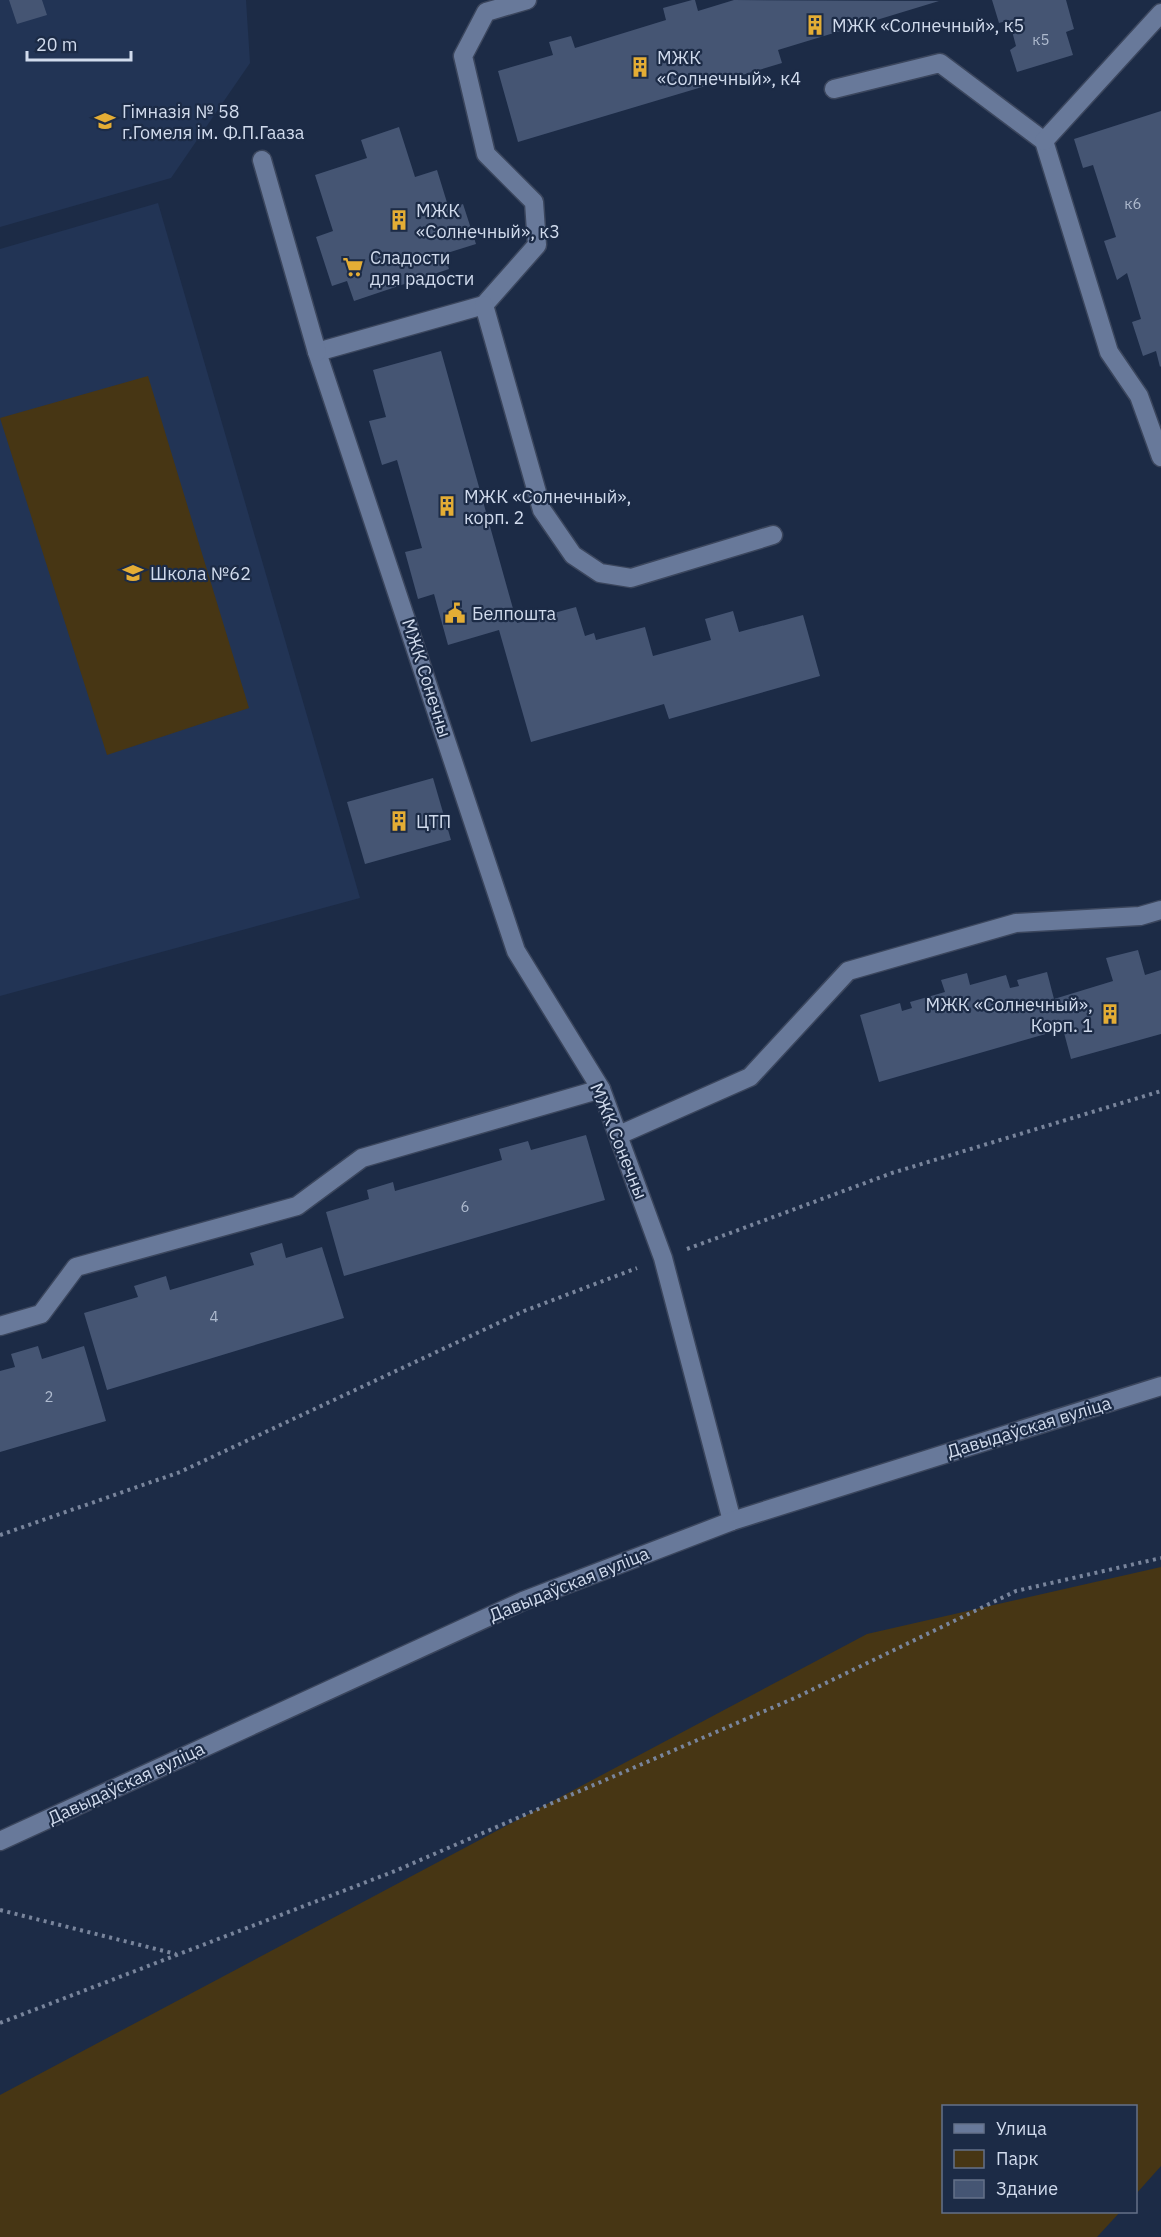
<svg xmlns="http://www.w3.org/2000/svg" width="1161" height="2237" font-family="'IBM Plex Sans',sans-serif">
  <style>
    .built { fill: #223455 }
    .green { fill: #473614 }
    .building { fill: #455573 }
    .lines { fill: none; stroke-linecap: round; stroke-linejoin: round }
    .minor-casing { stroke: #3b465d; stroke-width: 21 }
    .path { stroke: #79859c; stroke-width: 4; stroke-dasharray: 3 4.5; stroke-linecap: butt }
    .minor { stroke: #68799a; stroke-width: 18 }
    .labels { text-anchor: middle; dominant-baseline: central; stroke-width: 4.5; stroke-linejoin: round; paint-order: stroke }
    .number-label { font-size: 15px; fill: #aebace }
    .poi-label { font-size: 18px; fill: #d1dbed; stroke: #1c2b46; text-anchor: start }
    .street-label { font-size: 18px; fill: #d1dbed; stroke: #1c2b46 }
  </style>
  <rect width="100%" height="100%" fill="#1c2b46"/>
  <g class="built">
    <path d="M 0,0 L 246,0 L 250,63 L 171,178 L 0,227 Z"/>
    <path d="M 158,203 L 360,898 L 0,996 L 0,249 Z"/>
  </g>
  <g class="green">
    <path d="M 148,376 L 249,708 L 107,755 L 0,418 Z"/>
    <path d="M 1161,1567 L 1161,2166 L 1136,2194 L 1136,2106 L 944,2106 L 944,2212 L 1120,2212 L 1097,2237 L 0,2237 L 0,2095 L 867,1634 Z"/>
  </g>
  <g class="building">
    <path d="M 9,0 L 42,0 L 47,15 L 17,24 Z"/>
    <path d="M 692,0 L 695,0 L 698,11 L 734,0 L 939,1 L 778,50 L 782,63 L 518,142 L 498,71 L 553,55 L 549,42 L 571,36 L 575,48 L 666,20 L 663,8 Z"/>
    <path d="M 992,0 L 1066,0 L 1074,29 L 1066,32 L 1073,55 L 1017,72 L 1010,50 L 1016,46 L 1009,20 L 999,23 Z"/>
    <path d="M 1161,111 L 1161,366 L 1160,367 L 1156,351 L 1143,356 L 1132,322 L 1141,319 L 1127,273 L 1117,280 L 1104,241 L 1116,237 L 1093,165 L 1083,168 L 1074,139 Z"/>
    <path d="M 399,127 L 415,177 L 437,170 L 449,209 L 463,204 L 476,244 L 444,254 L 449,269 L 354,301 L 347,281 L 332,286 L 316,237 L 333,231 L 315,175 L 367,158 L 361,140 Z"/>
    <path d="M 441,351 L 517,623 L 576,607 L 585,636 L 594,633 L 596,640 L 645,627 L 653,656 L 711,640 L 705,619 L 733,611 L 739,632 L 803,615 L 820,676 L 669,719 L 664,704 L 531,742 L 499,630 L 448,645 L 434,594 L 418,599 L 405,552 L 422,548 L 397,460 L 382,465 L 369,421 L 386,417 L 373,370 Z"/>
    <path d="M 433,778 L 451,840 L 365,864 L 347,802 Z"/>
    <path d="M 1138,950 L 1145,975 L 1161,970 L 1161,1034 L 1071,1059 L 1063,1029 L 879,1082 L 860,1015 L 900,1003 L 902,1011 L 912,1008 L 910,1002 L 945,992 L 941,980 L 967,973 L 970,985 L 1006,975 L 1010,988 L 1019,986 L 1017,980 L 1047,972 L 1054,999 L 1113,981 L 1106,958 Z"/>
    <path d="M 586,1135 L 605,1200 L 344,1276 L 326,1212 L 369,1199 L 367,1190 L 393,1182 L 395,1191 L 502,1160 L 499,1149 L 528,1141 L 531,1150 Z"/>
    <path d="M 282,1243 L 286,1258 L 322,1247 L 344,1318 L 107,1390 L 84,1313 L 138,1297 L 134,1286 L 166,1276 L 170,1290 L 254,1265 L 250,1253 Z"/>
    <path d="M 38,1346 L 42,1359 L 84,1346 L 106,1421 L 0,1452 L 0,1371 L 15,1367 L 11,1354 Z"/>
  </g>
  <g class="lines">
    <g class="minor-casing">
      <g id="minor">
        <path d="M 527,0 L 486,12 L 463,56 L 486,154 L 534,202 L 537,245 L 484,305 L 317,352 L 516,951 L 601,1089 L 663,1258 L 732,1521"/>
        <path d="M 834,89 L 940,63 L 1044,141 L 1109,352 L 1139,396 L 1161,457"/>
        <path d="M 1044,141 L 1161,13"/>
        <path d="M 262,160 L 317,352"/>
        <path d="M 484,305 L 542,510 L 573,555 L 600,573 L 631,578 L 773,535"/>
        <path d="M 619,1135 L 750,1077 L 848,971 L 1016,923 L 1140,916 L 1161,910"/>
        <path d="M 0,1326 L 41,1314 L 76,1267 L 297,1206 L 362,1158 L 601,1089"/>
        <path d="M 0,1841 L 523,1601 L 732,1521 L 1161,1386"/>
      </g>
    </g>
    <g class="path">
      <path d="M 687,1249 L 892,1173 L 1161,1091"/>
      <path d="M 0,1535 L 180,1472 L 524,1311 L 637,1268"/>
      <path d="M 0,1910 L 176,1954"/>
      <path d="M 0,2023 L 395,1871 L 797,1697 L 1016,1591 L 1161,1558"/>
    </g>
    <use href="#minor" class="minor"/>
  </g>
  <defs>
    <g id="building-bare" transform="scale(1.62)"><path d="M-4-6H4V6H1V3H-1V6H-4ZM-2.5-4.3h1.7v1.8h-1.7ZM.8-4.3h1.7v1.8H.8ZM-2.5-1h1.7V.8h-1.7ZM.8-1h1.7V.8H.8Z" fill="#e4ad35" stroke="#1c2b46" stroke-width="2.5" paint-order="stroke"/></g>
    <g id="school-bare" transform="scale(1.62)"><path d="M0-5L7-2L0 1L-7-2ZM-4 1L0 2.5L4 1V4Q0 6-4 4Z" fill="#e4ad35" stroke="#1c2b46" stroke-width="2.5" paint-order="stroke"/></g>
    <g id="supermarket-bare" transform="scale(1.62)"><path d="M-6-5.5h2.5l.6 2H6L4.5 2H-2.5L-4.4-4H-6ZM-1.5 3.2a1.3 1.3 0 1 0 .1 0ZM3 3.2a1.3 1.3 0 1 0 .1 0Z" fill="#e4ad35" stroke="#1c2b46" stroke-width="2.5" paint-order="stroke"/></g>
    <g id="civic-bare" transform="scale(1.62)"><path d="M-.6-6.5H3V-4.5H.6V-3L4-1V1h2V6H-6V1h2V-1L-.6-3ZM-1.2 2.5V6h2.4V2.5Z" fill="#e4ad35" stroke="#1c2b46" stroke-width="2.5" paint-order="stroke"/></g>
  </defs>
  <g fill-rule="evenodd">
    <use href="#building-bare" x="815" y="25"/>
    <use href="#building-bare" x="640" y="67"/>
    <use href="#school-bare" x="105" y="121"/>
    <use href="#building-bare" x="399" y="220"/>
    <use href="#supermarket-bare" x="353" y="267"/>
    <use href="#building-bare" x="447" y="506"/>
    <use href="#school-bare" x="133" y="573"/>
    <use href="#civic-bare" x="455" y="613"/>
    <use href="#building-bare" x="399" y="821"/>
    <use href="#building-bare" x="1110" y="1014"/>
  </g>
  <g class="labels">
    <g class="number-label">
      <text x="1041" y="39">к5</text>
      <text x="1133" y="203">к6</text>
      <text x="465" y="1206">6</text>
      <text x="214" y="1316">4</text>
      <text x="49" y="1396">2</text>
    </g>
    <g class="poi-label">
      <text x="832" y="25">МЖК «Солнечный», к5</text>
      <text x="657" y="57">МЖК<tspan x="657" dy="21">«Солнечный», к4</tspan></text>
      <text x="122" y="111">Гімназія № 58<tspan x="122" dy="21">г.Гомеля ім. Ф.П.Гааза</tspan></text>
      <text x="416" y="210">МЖК<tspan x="416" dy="21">«Солнечный», к3</tspan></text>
      <text x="370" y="257">Сладости<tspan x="370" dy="21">для радости</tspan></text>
      <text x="464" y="496">МЖК «Солнечный»,<tspan x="464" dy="21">корп. 2</tspan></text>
      <text x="150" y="573">Школа №62</text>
      <text x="472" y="613">Белпошта</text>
      <text x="416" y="821">ЦТП</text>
      <text x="1093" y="1004" text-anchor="end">МЖК «Солнечный»,<tspan x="1093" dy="21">Корп. 1</tspan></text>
    </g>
    <g class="street-label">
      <text transform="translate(427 678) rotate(72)">МЖК Сонечны</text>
      <text transform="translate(619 1141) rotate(68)">МЖК Сонечны</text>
      <text transform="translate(1029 1427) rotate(-17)">Давыдаўская вуліца</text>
      <text transform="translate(569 1584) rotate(-22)">Давыдаўская вуліца</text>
      <text transform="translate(126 1783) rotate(-25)">Давыдаўская вуліца</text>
    </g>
  </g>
  <rect x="942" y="2105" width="195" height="108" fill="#1c2b46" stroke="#647189" stroke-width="1.5"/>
  <rect x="954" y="2124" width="30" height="9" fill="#68799a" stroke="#647189" stroke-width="1.5"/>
  <text x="996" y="2135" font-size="18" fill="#d1dbed">Улица</text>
  <rect x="954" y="2150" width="30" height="18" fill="#473614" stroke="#647189" stroke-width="1.5"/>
  <text x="996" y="2165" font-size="18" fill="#d1dbed">Парк</text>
  <rect x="954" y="2180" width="30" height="18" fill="#455573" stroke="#647189" stroke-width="1.5"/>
  <text x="996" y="2195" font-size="18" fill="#d1dbed">Здание</text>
  <path d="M27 51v9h104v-9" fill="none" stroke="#d1dbed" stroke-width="3"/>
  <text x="36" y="51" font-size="18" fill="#d1dbed" stroke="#1c2b46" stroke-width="4.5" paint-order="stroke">20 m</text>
</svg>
